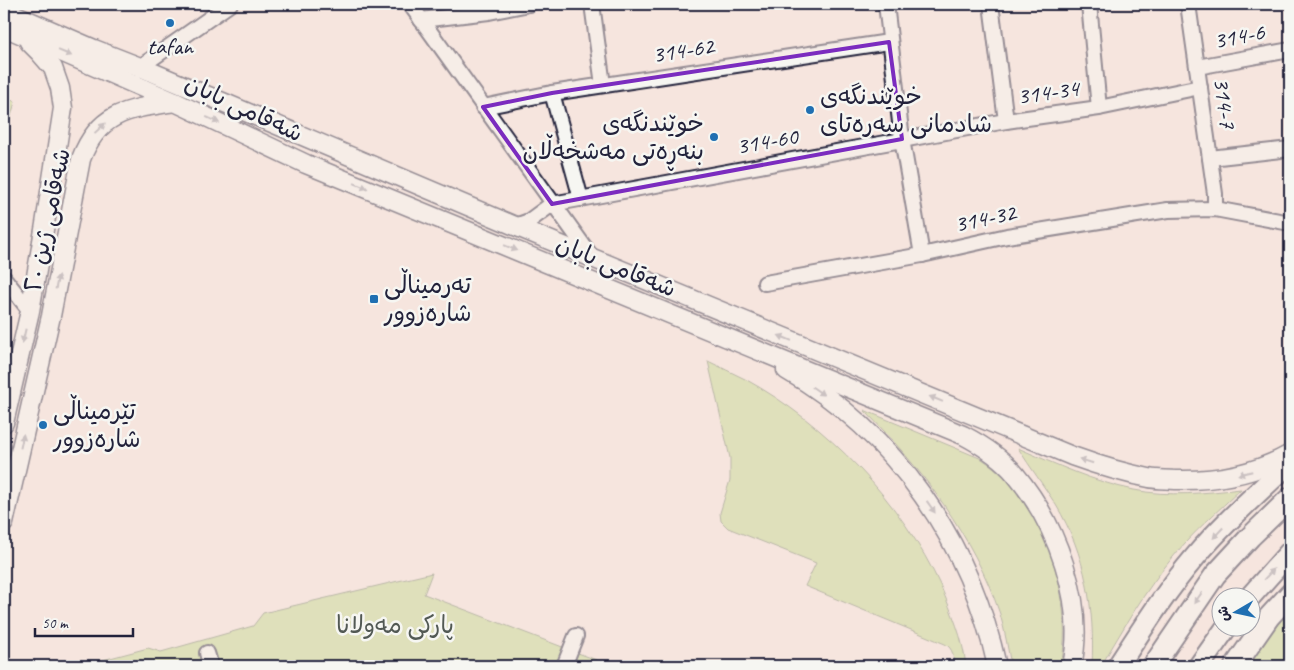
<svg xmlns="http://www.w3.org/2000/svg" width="1294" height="670" font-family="Caveat,'Playpen Sans Arabic',sans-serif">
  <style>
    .green { fill: #c3da90; stroke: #727e66 }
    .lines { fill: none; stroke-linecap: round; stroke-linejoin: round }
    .minor-casing { stroke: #22223b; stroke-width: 18 }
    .major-casing { stroke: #22223b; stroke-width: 21 }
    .highway-casing { stroke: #22223b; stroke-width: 24 }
    .minor { stroke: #f6f6f2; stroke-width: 14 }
    .major { stroke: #f6f6f2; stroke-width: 18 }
    .highway { stroke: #f6f6f2; stroke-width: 20 }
    .oneway { fill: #9797a0 }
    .marked { fill: none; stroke: #7b2cbf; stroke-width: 4; stroke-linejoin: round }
    .poi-dot { fill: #1f6fb2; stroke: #f6f6f2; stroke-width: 2 }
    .labels { text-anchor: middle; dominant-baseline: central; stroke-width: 5; stroke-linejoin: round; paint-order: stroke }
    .street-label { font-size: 24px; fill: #22223b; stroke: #f6f6f2 }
    .poi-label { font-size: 24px; fill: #22223b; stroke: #f6f6f2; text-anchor: start }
    .park-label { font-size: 24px; fill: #525954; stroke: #f6f6f2 }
  </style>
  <rect width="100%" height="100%" fill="#f6e5de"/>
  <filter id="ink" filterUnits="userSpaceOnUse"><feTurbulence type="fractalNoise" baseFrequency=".02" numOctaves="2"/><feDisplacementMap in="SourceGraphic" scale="10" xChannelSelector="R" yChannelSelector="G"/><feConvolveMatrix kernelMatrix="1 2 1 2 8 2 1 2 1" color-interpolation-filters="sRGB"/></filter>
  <g filter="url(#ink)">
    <g class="green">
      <path d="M 4,96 L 15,102 L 4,141 Z"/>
      <path d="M 708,361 C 720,367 733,373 745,379 C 827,424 902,502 941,587 C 952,613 963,638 966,666 L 952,666 C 955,658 953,648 945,644 L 805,586 L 816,563 L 728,528 L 721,521 L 720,513 L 730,480 L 730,458 Z"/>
      <path d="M 864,410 L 982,459 C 1043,499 1075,597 1061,666 L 1011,666 C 1008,649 1005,631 1000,614 C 973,535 922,469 864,410 Z"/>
      <path d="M 1018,448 C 1055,464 1094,482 1134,490 C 1168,497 1206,493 1241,489 C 1218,511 1193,532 1173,557 C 1145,590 1123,629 1101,666 L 1092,666 C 1095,610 1086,554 1056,505 C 1044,486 1030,467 1018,448 Z"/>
      <path d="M 432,573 L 424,594 L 612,666 L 80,666 L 148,648 L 161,652 L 253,626 L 263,613 Z"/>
      <path d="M 1290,609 L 1290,666 L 1247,666 L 1266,639 Z"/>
    </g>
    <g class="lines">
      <g class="minor-casing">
        <g id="minor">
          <path d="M 410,4 L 591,256"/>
          <path d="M 592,4 L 603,85"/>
          <path d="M 886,4 L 902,139 L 922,255"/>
          <path d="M 991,4 L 1006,121"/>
          <path d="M 1089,4 L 1099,108"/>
          <path d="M 1188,4 L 1215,194 L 1215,209"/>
          <path d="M 421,20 L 489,12 L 529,4"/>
          <path d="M 140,67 L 230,4"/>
          <path d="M 1197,67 L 1290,50"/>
          <path d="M 552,93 L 581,199"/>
          <path d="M 483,107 L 552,93 L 889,42"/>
          <path d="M 1210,158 L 1290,149"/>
          <path d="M 552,204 L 1006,121 L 1099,108 L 1200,87"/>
          <path d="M 515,226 L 529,221 L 552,204"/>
          <path d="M 4,278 L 30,311"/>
          <path d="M 765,283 L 922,255 L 1007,236 L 1168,210 L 1215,209 L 1290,223"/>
          <path d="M 207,653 L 211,666"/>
          <path d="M 564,666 L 576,636"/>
        </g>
      </g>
      <g class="major-casing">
        <g id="major">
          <path d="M 4,10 L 94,49 L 140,67 L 515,226 L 1072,456 C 1097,465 1123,473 1149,478 C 1158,480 1167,479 1176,480 C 1216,481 1255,474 1290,454"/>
          <path d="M 4,27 L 175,102 L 306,164 L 963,435 C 982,445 1001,457 1015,474 C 1056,523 1086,602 1072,666"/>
          <path d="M 786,370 C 897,434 970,543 997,666"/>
          <path d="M 4,423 L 30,311 L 45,224 L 63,108 L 60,88 L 53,68 L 40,53 L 29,42"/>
          <path d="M 4,523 L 51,316 L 81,159 C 99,111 130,109 175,102"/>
        </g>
      </g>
      <g class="highway-casing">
        <g id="highway">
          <path d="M 1249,598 L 1290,552"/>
          <path d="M 1118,666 C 1142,629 1166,591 1195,557 C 1224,522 1258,493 1290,462"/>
          <path d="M 1153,666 L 1215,575 L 1250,537 L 1290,498"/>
          <path d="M 1199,666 L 1226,628"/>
          <path d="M 1235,666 L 1269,617 L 1290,594"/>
        </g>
      </g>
      <use href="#minor" class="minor"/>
      <use href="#major" class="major"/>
      <use href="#highway" class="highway"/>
    </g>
    <defs><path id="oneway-solid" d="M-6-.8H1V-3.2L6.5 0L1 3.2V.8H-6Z" transform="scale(1.25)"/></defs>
    <g class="oneway">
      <use href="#oneway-solid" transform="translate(65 53) rotate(23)"/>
      <use href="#oneway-solid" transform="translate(213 120) rotate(25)"/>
      <use href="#oneway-solid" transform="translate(100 128) rotate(-43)"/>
      <use href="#oneway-solid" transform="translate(361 186) rotate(22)"/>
      <use href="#oneway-solid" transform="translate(511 248) rotate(22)"/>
      <use href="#oneway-solid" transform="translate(57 282) rotate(-79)"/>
      <use href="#oneway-solid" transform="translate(24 336) rotate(103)"/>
      <use href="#oneway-solid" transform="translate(785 338) rotate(-158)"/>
      <use href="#oneway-solid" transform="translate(818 391) rotate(35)"/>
      <use href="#oneway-solid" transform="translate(936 399) rotate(-158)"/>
      <use href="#oneway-solid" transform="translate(22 441) rotate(-78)"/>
      <use href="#oneway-solid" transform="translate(1086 461) rotate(-162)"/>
      <use href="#oneway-solid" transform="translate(1245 473) rotate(166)"/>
      <use href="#oneway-solid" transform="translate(931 507) rotate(55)"/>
      <use href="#oneway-solid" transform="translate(1218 533) rotate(133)"/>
      <use href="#oneway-solid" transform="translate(1269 574) rotate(-47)"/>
      <use href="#oneway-solid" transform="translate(1198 598) rotate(125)"/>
    </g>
  </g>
  <path d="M0 0H1294V670H0ZM 889,42 L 902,139 L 552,204 L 483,107 L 552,93 Z" fill="#f6e5de" fill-opacity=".55" fill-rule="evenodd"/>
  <path class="marked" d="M 889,42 L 902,139 L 552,204 L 483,107 L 552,93 Z"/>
  <g class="poi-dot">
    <circle cx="170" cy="23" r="5"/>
    <circle cx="810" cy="110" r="5"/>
    <circle cx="714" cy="137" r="5"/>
    <rect x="369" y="294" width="10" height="10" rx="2.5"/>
    <circle cx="43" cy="425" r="5"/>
  </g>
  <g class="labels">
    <g class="street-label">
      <text transform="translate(1239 36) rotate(-11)">314-6</text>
      <text transform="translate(683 50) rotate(-9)">314-62</text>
      <text transform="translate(1048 92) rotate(-8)">314-34</text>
      <text transform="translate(1225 103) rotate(82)">314-7</text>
      <text transform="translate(244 108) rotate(25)">شەقامی بابان</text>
      <text transform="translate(767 141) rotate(-10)">314-60</text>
      <text transform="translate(985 218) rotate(-12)">314-32</text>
      <text transform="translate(47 220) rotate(-78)">شەقامی ژین ٢٠</text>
      <text transform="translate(616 266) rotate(22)">شەقامی بابان</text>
    </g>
    <g class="poi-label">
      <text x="170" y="46" text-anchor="middle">tafan</text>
      <text x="820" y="96">خوێندنگەی<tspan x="820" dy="28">شادمانی سەرەتای</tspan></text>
      <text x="704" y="123" text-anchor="end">خوێندنگەی<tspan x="704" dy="28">بنەڕەتی مەشخەڵان</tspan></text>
      <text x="384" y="285">تەرمیناڵی<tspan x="384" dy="28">شارەزوور</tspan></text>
      <text x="53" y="411">تێرمیناڵی<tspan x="53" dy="28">شارەزوور</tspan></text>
    </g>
    <g class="park-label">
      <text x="395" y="625">پارکی مەولانا</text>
    </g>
  </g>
  <rect width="1294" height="670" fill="none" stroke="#f6f6f2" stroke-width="20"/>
  <rect x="10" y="10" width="1274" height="650" fill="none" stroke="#22223b" stroke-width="2" filter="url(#ink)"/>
  <g transform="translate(1236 612) rotate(261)"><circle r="24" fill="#f6f6f2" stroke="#a1a1a9"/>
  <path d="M0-4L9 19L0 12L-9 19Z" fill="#1f6fb2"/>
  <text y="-8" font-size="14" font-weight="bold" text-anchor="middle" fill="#22223b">ش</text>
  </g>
  <path d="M35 628v8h98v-8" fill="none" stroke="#22223b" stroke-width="2.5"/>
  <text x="42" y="628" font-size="15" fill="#22223b" stroke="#f6f6f2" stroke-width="4" paint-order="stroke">50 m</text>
</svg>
